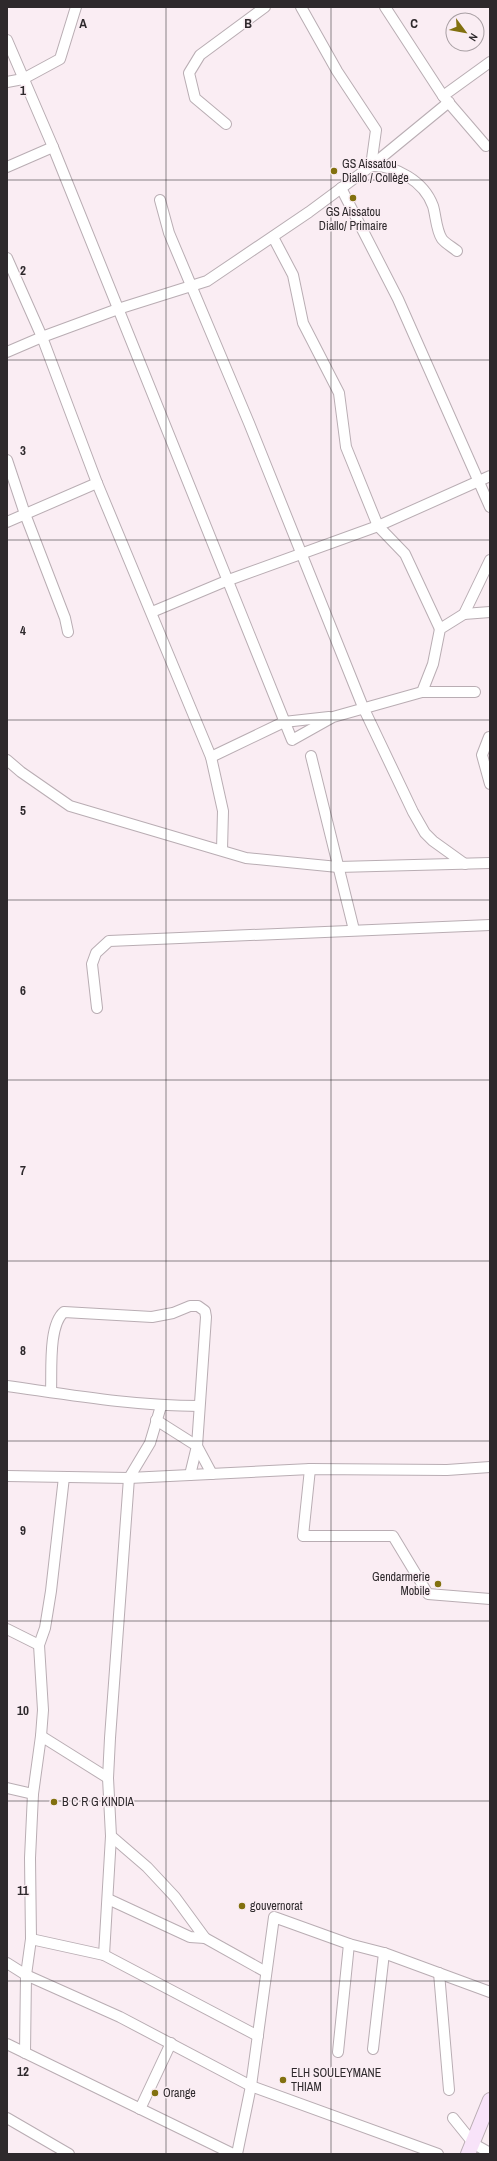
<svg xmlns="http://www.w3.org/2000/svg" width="497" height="2161" font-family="'Archivo Narrow',sans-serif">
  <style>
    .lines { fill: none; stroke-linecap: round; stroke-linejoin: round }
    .street-casing { stroke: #b9adb3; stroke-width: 12 }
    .secondary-casing { stroke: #b9adb3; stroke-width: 16 }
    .street { stroke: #fff; stroke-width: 10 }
    .secondary { stroke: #f8e3f9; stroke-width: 14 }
    .grid { fill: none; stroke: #2e292c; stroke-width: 1; stroke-opacity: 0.55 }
    .poi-dot { fill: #82700f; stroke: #faedf3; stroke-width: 1.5 }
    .labels { text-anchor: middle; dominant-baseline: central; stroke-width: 3; stroke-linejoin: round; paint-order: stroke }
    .poi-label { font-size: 12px; fill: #2e292c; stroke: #faedf3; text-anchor: start }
    .grid-label { font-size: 13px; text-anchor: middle; font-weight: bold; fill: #2e292c; stroke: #faedf3; stroke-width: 3; stroke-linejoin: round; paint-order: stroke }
  </style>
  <rect width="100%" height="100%" fill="#faedf3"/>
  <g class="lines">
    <g class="street-casing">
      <g id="street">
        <path d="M 301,7 L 337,71 L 376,130 L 371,166 C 395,165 424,181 433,206 C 436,216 436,230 442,239 C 445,243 452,247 457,251"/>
        <path d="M 385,7 L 443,96 L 486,146"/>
        <path d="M 7,40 L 53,147 L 292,740 L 333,717 L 422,692 L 433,664 L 440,629 L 464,614 L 490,560"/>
        <path d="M 7,82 L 23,79 L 60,59 L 76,7"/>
        <path d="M 443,96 L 490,62"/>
        <path d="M 226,124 L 195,98 L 189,73 L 200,55 L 265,7"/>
        <path d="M 7,167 L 53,147"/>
        <path d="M 341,188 L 398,299 L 490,507"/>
        <path d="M 160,200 L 169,233 L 249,423 L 363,707 L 413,812 L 425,833 L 433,841 L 465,864"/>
        <path d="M 273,237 L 293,275 L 303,323 L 339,393 L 346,447 L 378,526 L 405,554 L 440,629"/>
        <path d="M 7,258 L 42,337 L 97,483 L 211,757 L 223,811 L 222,850"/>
        <path d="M 7,352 L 42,337 L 118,309 L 207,281 L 309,212 L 371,166 L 449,102"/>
        <path d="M 7,460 L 25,514 L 65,618 L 68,632"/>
        <path d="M 7,522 L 97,483"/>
        <path d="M 152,612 L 226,581 L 378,526 L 490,476"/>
        <path d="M 464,614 L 490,612"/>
        <path d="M 422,692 L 475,692"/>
        <path d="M 489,737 L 482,755 L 490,784"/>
        <path d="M 311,756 L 354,930"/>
        <path d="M 211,757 L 284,722 L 329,717"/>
        <path d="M 7,760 L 21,772 L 70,806 L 246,858 L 338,867 L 490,863"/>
        <path d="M 97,1008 L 92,964 L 96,953 L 109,941 L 490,925"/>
        <path d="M 7,1386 C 71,1395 134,1406 199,1406"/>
        <path d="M 51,1392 C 52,1372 48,1325 64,1312 L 152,1317 L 173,1313 L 190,1306 L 198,1306 L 205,1311 L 206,1317 L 197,1446 L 212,1474"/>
        <path d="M 161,1406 L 150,1443 L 129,1478 L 110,1738 L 108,1778 L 111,1836 L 147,1867 L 175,1897 L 205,1938 L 266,1972"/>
        <path d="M 156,1420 L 197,1446 L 190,1475"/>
        <path d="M 310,1469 L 303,1536 L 393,1536 L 428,1594 L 490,1599"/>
        <path d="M 7,1476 L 129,1478 L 310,1469 L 447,1470 L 490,1467"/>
        <path d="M 7,1629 L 39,1645"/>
        <path d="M 41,1736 L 43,1710 L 39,1645 L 45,1628 L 51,1591 L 64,1477"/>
        <path d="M 7,1788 L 33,1794"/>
        <path d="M 108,1899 L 190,1937 L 205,1938"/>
        <path d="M 31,1939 L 104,1955 L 258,2036"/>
        <path d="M 104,1955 L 111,1836"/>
        <path d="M 7,1963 L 26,1975 L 120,2017 L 251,2086 L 438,2154"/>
        <path d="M 439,1973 L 449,2090"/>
        <path d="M 7,2044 L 233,2154"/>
        <path d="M 373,2049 L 384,1953"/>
        <path d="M 338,2052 L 349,1944"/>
        <path d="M 25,2053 L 26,1975 L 31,1939 L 30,1858 L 33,1794 L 41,1736 L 108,1778"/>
        <path d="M 140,2109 L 171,2043"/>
        <path d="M 7,2118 L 69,2154"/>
        <path d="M 453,2118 L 474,2144 L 490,2153"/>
        <path d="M 237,2154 L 251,2086 L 274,1917 L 349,1944 L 384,1953 L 490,1992"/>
      </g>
    </g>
    <g class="secondary-casing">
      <path id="secondary" d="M 468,2154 L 490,2100"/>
    </g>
    <use href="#street" class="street"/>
    <use href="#secondary" class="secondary"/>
  </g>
  <path class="grid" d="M 166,7 L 166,2154M 331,7 L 331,2154M 7,180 L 490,180M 7,360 L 490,360M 7,540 L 490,540M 7,720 L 490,720M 7,900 L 490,900M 7,1080 L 490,1080M 7,1261 L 490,1261M 7,1441 L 490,1441M 7,1621 L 490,1621M 7,1801 L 490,1801M 7,1981 L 490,1981"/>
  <g class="poi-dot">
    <circle cx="334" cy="171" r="4"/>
    <circle cx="353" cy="198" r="4"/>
    <circle cx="438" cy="1584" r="4"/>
    <circle cx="54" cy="1802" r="4"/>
    <circle cx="242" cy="1906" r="4"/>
    <circle cx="283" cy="2080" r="4"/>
    <circle cx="155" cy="2093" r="4"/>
  </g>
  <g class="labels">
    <g class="poi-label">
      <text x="342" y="164">GS Aissatou<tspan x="342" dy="14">Diallo / Collège</tspan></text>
      <text x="353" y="212" text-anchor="middle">GS Aissatou<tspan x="353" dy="14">Diallo/ Primaire</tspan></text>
      <text x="430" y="1577" text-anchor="end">Gendarmerie<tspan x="430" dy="14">Mobile</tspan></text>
      <text x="62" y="1802">B C R G KINDIA</text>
      <text x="250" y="1906">gouvernorat</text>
      <text x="291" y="2073">ELH SOULEYMANE<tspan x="291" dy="14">THIAM</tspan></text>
      <text x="163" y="2093">Orange</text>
    </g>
  </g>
  <g class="grid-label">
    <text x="83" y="28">A</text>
    <text x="248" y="28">B</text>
    <text x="414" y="28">C</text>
    <text x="23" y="95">1</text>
    <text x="23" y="275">2</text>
    <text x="23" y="455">3</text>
    <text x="23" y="635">4</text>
    <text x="23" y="815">5</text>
    <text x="23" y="995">6</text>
    <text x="23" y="1175">7</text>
    <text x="23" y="1355">8</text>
    <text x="23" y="1535">9</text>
    <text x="23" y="1715">10</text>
    <text x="23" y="1895">11</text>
    <text x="23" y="2076">12</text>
  </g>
  <rect width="497" height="2161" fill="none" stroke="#2e292c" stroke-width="16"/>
  <g transform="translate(465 32) rotate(122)"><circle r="19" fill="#faedf3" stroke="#a89fa3"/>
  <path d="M0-3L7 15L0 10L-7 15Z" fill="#82700f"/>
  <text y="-6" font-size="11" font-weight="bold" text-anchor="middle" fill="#2e292c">N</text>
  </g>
</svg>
